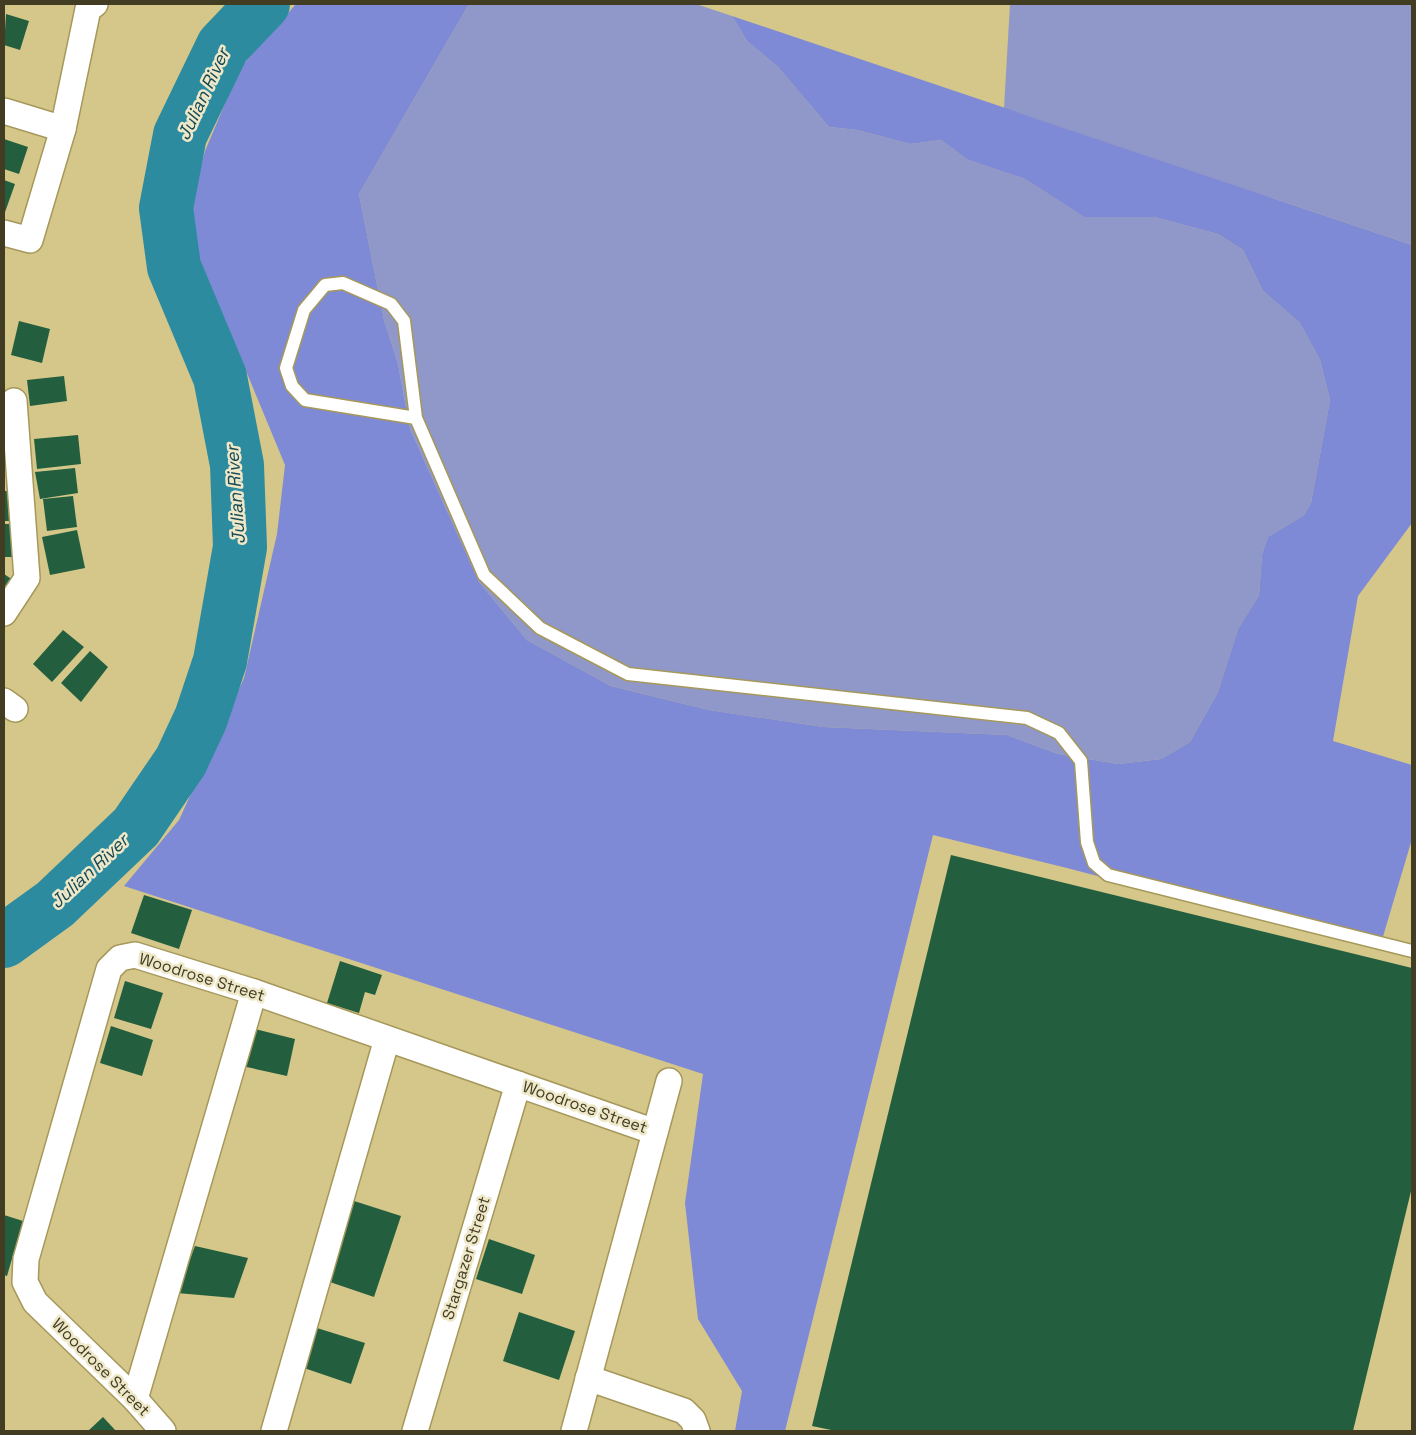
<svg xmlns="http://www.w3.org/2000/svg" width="1416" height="1435" font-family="'Space Grotesk',sans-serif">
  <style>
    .green { fill: #8f98c9 }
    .forest { fill: #7f8ad6 }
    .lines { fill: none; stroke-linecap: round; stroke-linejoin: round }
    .river { stroke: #2d8ba0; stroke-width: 54 }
    .building { fill: #235f3f }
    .service-casing { stroke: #a6985b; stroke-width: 15 }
    .minor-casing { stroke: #a6985b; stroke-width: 28 }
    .service { stroke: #fff; stroke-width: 12 }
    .minor { stroke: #fff; stroke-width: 25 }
    .labels { text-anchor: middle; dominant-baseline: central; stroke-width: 5; stroke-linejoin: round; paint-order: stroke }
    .street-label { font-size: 16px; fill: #423c22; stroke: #eee8c9 }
    .water-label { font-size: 18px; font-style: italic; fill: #154955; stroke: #eee8c9 }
  </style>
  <rect width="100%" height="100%" fill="#d5c789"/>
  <g class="green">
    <path d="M 469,4 L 696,4 L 732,16 L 747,41 L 778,67 L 829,127 L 857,130 L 910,144 L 941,140 L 968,160 L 1025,179 L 1084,217 L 1154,217 L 1218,234 L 1243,250 L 1263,291 L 1300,323 L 1320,360 L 1330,400 L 1311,503 L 1304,515 L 1268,537 L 1262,554 L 1259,595 L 1238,629 L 1218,692 L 1190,742 L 1161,759 L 1118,764 L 1058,754 L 1007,735 L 824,727 L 709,710 L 611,686 L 527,640 L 479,582 L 410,429 L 398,364 L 384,320 L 359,194 Z"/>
    <path d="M 1010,4 L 1412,4 L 1412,245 L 1004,108 Z"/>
  </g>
  <path class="forest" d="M 296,4 L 469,4 L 359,194 L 384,320 L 398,364 L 410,429 L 479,582 L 527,640 L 611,686 L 709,710 L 824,727 L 1007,735 L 1058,754 L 1118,764 L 1161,759 L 1190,742 L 1218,692 L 1238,629 L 1259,595 L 1262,554 L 1268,537 L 1304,515 L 1311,503 L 1330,400 L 1320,360 L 1300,323 L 1263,291 L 1243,250 L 1218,234 L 1154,217 L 1084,217 L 1025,179 L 968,160 L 941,140 L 910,144 L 857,130 L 829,127 L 778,67 L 747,41 L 732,16 L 1412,245 L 1412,523 L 1358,596 L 1333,741 L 1412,765 L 1412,839 L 1379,950 L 1067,868 L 933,835 L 785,1431 L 735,1431 L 742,1391 L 698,1319 L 685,1203 L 703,1074 L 124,886 L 179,820 L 244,678 L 277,534 L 285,465 L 185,224 L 205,151 L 240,68 Z"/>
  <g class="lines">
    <path class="river" d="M 4,941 L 55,904 L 136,827 L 181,761 L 201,718 L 220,661 L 240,547 L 237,465 L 220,377 L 174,267 L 166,208 L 180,135 L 223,46 L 263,4"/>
  </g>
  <g class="building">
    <path d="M 6,14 L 29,21 L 20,50 L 4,45 Z"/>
    <path d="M 4,139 L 28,147 L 19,174 L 4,169 Z"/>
    <path d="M 4,180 L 15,184 L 4,215 Z"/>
    <path d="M 19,321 L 50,329 L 42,363 L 11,355 Z"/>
    <path d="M 64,376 L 67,401 L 30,406 L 27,380 Z"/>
    <path d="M 78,435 L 81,464 L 37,469 L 34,439 Z"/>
    <path d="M 75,468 L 78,493 L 40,499 L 35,472 Z"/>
    <path d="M 4,491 L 8,491 L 9,521 L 4,521 Z"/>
    <path d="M 73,496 L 77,527 L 47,531 L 43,499 Z"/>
    <path d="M 4,524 L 11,524 L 13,557 L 4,557 Z"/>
    <path d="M 77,530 L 85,568 L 50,575 L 42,537 Z"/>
    <path d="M 4,574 L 13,580 L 4,593 Z"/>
    <path d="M 63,630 L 84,647 L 52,682 L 33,664 Z"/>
    <path d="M 90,651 L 108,667 L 81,702 L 61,683 Z"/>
    <path d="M 951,855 L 1412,968 L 1412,1187 L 1353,1431 L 836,1431 L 812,1426 Z"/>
    <path d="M 144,895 L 192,910 L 179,949 L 131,933 Z"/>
    <path d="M 340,961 L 382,975 L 375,995 L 365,992 L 359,1013 L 327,1003 Z"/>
    <path d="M 125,981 L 163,993 L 151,1029 L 114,1018 Z"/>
    <path d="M 111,1026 L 153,1040 L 142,1076 L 100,1063 Z"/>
    <path d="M 251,1028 L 295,1039 L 287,1076 L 242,1066 Z"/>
    <path d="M 351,1200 L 401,1216 L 374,1297 L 324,1280 Z"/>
    <path d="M 4,1215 L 23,1221 L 7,1276 L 4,1275 Z"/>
    <path d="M 489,1239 L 535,1255 L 522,1294 L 476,1279 Z"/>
    <path d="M 195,1246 L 248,1258 L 234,1298 L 177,1293 Z"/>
    <path d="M 519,1312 L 575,1331 L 559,1380 L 503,1361 Z"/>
    <path d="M 317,1328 L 365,1343 L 351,1384 L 304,1368 Z"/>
    <path d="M 103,1417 L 116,1431 L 88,1431 Z"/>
  </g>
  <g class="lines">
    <g class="service-casing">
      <path id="service" d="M 416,418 L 305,400 L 292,386 L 286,368 L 304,310 L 325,285 L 343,283 L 391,304 L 404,321 L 416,418 L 484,575 L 540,628 L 628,674 L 1027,718 L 1059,733 L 1081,761 L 1087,842 L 1094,863 L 1108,875 L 1412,951"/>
    </g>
    <g class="minor-casing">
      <g id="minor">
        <path d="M 4,111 L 63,129"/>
        <path d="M 4,233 L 30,240 L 63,129 L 88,9 L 95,4"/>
        <path d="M 4,613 L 27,578 L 14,401"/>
        <path d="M 4,701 L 15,709"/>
        <path d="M 588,1378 L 684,1411 L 693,1420 L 697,1431"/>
        <path d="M 135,1399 L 254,992"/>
        <path d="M 163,1431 L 135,1399 L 35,1302 L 25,1282 L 26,1259 L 109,969 L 120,958 L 135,955 L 254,992 L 655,1132"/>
        <path d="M 274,1431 L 387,1039"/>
        <path d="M 415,1431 L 518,1084"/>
        <path d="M 574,1431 L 669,1081"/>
      </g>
    </g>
    <use href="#service" class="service"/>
    <use href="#minor" class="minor"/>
  </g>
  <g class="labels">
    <g class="street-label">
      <text transform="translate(202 977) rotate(17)">Woodrose Street</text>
      <text transform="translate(585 1107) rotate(19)">Woodrose Street</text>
      <text transform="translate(466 1258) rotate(-73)">Stargazer Street</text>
      <text transform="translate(101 1367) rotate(45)">Woodrose Street</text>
    </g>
    <g class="water-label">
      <text transform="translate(203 94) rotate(-65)">Julian River</text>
      <text transform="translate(235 495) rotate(-94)">Julian River</text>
      <text transform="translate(89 871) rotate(-43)">Julian River</text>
    </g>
  </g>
  <rect width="1416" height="1435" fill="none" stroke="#423c22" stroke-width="10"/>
</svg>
